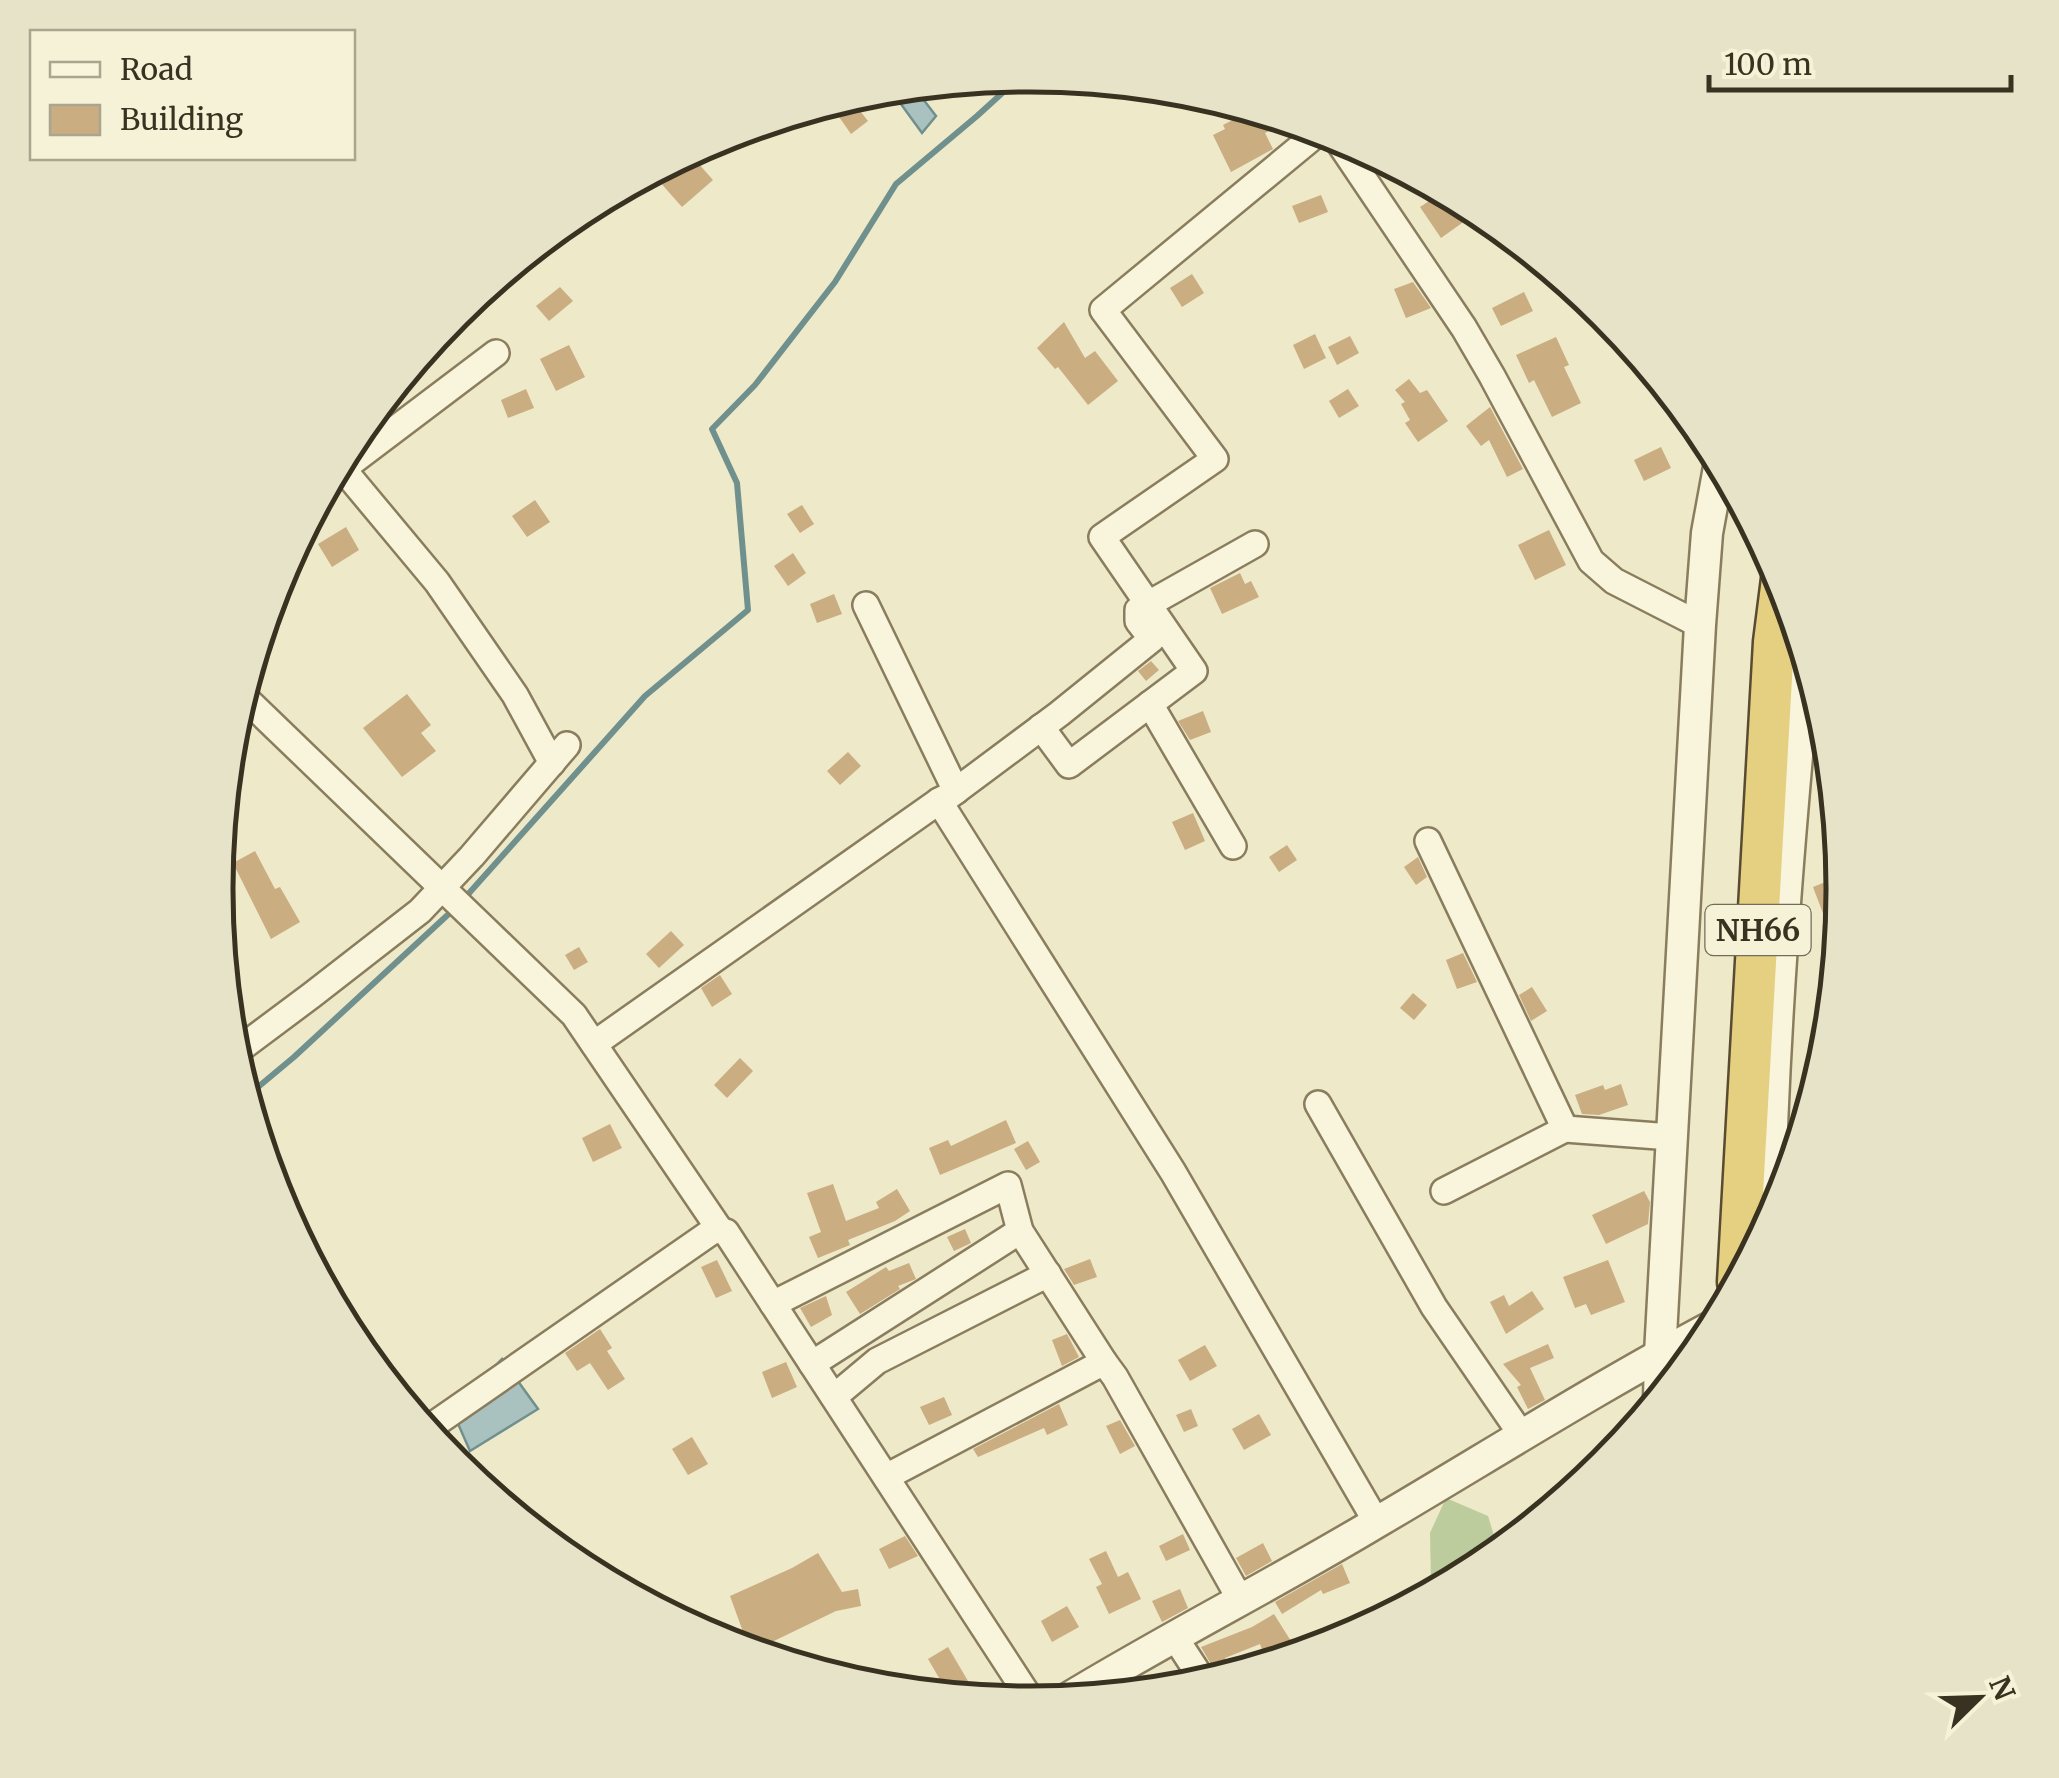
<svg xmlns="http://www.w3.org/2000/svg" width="2059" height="1778" font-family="Merriweather,serif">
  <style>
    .green { fill: #bdcc9c }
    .water { fill: #a9c2bf; stroke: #70908e; stroke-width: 2.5 }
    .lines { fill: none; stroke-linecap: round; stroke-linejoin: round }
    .stream { stroke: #70908e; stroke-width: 6 }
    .building { fill: #caad80 }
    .minor-casing { stroke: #8a7d5e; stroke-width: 30 }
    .tertiary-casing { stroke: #8a7d5e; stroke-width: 35 }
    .trunk-casing { stroke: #584b32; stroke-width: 45 }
    .minor { stroke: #f8f5dc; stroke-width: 25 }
    .tertiary { stroke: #f8f5dc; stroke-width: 30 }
    .trunk { stroke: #e4d080; stroke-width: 40 }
    .labels { text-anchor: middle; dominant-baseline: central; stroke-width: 9; stroke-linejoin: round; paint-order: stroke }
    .shield { fill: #f5f2d8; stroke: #726c58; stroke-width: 2.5 }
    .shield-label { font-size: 30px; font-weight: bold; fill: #3a3221 }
    .rim { fill: none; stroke: #3a3221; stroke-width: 5 }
  </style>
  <rect width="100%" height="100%" fill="#eee9c9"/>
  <path class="green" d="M 1446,1498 L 1488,1516 L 1499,1552 L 1481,1566 L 1436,1590 L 1431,1583 L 1430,1533 Z"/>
  <g class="water">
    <path d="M 913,86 L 936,116 L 922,133 L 890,89 Z"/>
    <path d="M 502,1359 L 538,1409 L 470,1451 L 452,1410 Z"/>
  </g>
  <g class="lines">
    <g class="stream">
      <path d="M 462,901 L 645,696 L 748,610 L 737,483 L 712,429 L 755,385 L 835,282 L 896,184 L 977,116 L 1021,76"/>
      <path d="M 246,1097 L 294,1057 L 453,910"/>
    </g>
  </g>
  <g class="building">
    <path d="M 853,102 L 868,121 L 851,134 L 837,114 Z"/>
    <path d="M 1252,110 L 1289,121 L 1265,133 L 1273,149 L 1231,172 L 1213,135 L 1225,129 L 1223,125 Z"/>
    <path d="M 1368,151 L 1378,157 L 1397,167 L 1380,175 L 1365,152 Z"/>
    <path d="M 690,154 L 713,180 L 682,207 L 659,181 Z"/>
    <path d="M 1443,192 L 1455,198 L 1469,218 L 1441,238 L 1420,207 Z"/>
    <path d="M 1321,195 L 1328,212 L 1299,223 L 1292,206 Z"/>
    <path d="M 1192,274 L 1204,293 L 1182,307 L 1170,288 Z"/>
    <path d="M 1413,282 L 1431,308 L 1406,318 L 1394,289 Z"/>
    <path d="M 560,287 L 573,301 L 549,321 L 536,306 Z"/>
    <path d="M 1524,292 L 1533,311 L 1501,326 L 1492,308 Z"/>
    <path d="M 1064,322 L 1085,358 L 1095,351 L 1118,381 L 1088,405 L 1058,367 L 1055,369 L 1037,348 Z"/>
    <path d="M 1315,334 L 1326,358 L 1304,369 L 1293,345 Z"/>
    <path d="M 1350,336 L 1359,353 L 1337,365 L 1328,347 Z"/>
    <path d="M 1556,337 L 1569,365 L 1564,367 L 1581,403 L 1552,417 L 1534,380 L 1529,383 L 1516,355 Z"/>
    <path d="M 569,345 L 585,377 L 556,391 L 540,359 Z"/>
    <path d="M 1409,379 L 1420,393 L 1427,390 L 1448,421 L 1418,442 L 1405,423 L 1410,420 L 1401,404 L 1405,402 L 1395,390 Z"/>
    <path d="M 526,389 L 534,408 L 508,418 L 501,400 Z"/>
    <path d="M 1348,389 L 1359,406 L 1339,418 L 1329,401 Z"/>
    <path d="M 1490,407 L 1523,469 L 1507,477 L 1489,440 L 1481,446 L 1466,426 Z"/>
    <path d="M 1661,447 L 1671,468 L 1644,481 L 1634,460 Z"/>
    <path d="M 535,500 L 550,522 L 527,537 L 512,516 Z"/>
    <path d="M 802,505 L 814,524 L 800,533 L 787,514 Z"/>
    <path d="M 346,527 L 359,550 L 332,567 L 318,544 Z"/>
    <path d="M 1549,530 L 1566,565 L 1535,580 L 1518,545 Z"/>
    <path d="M 793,553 L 806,573 L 788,586 L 774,566 Z"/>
    <path d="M 1240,573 L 1245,584 L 1251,581 L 1259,597 L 1222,614 L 1210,588 Z"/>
    <path d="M 834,594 L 842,614 L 817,623 L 810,604 Z"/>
    <path d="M 1151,661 L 1159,670 L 1146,681 L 1138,671 Z"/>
    <path d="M 407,694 L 431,725 L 421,733 L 436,751 L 402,777 L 363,728 Z"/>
    <path d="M 1203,711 L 1211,732 L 1190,740 L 1178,721 Z"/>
    <path d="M 848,752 L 861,766 L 840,785 L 827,771 Z"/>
    <path d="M 1193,813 L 1205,841 L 1185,850 L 1172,822 Z"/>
    <path d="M 1287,845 L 1297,860 L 1279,872 L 1269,857 Z"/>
    <path d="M 255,851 L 275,889 L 280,887 L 300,922 L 271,939 L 233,863 Z"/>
    <path d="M 1418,857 L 1427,877 L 1416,885 L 1404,867 Z"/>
    <path d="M 1833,879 L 1842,904 L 1842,909 L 1824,916 L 1813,887 Z"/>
    <path d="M 671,931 L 684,945 L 659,968 L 646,954 Z"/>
    <path d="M 579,947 L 588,962 L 574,970 L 565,955 Z"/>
    <path d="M 1463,953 L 1477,982 L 1457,989 L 1446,960 Z"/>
    <path d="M 720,975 L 732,994 L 712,1007 L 701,988 Z"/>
    <path d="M 1532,987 L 1547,1011 L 1531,1021 L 1519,995 Z"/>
    <path d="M 1413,993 L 1427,1005 L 1414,1020 L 1400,1008 Z"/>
    <path d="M 740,1058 L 753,1071 L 727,1098 L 714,1085 Z"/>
    <path d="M 1621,1084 L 1628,1105 L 1599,1115 L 1582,1114 L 1575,1095 L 1603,1085 L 1605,1090 Z"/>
    <path d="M 1006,1120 L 1016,1143 L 940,1175 L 929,1148 L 948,1140 L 951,1146 Z"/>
    <path d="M 610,1124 L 622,1148 L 593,1162 L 582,1138 Z"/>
    <path d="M 1028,1141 L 1040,1162 L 1026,1170 L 1014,1149 Z"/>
    <path d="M 833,1184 L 846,1221 L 879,1208 L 876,1202 L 897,1189 L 910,1211 L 895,1221 L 848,1240 L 850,1245 L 818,1258 L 809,1237 L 821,1232 L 807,1193 Z"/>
    <path d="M 1644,1191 L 1650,1202 L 1648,1224 L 1606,1244 L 1592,1215 Z"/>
    <path d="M 965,1229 L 971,1243 L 954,1251 L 947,1237 Z"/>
    <path d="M 1090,1259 L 1097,1277 L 1074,1285 L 1064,1269 Z"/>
    <path d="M 717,1260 L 732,1291 L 716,1298 L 701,1267 Z"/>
    <path d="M 1608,1260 L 1625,1302 L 1591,1315 L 1586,1304 L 1575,1308 L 1563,1277 Z"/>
    <path d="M 909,1263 L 916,1279 L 898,1286 L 900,1289 L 860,1314 L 846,1292 L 886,1267 L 889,1271 Z"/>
    <path d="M 1532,1291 L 1544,1309 L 1506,1334 L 1490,1302 L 1504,1295 L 1509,1306 Z"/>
    <path d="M 826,1296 L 832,1315 L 811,1327 L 800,1308 Z"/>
    <path d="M 600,1329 L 612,1348 L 607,1351 L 625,1379 L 608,1390 L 590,1363 L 577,1371 L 565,1353 Z"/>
    <path d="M 1067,1334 L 1079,1357 L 1062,1366 L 1052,1340 Z"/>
    <path d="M 1548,1344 L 1554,1358 L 1530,1368 L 1545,1400 L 1528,1409 L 1517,1387 L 1521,1385 L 1503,1364 Z"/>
    <path d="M 1205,1345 L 1217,1366 L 1190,1381 L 1178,1360 Z"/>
    <path d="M 786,1362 L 797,1387 L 772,1398 L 762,1372 Z"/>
    <path d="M 944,1397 L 952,1415 L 929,1425 L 920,1407 Z"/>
    <path d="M 1059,1404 L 1068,1425 L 1047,1435 L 1044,1428 L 978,1457 L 973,1449 Z"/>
    <path d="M 1191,1409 L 1198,1426 L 1184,1432 L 1176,1415 Z"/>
    <path d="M 1259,1414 L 1271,1435 L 1244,1450 L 1232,1429 Z"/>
    <path d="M 1120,1420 L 1135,1446 L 1120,1454 L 1106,1426 Z"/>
    <path d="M 692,1437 L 708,1464 L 688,1475 L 672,1449 Z"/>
    <path d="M 1183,1534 L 1190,1550 L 1166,1561 L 1159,1546 Z"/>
    <path d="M 905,1536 L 918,1556 L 889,1569 L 879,1549 Z"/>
    <path d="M 1263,1543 L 1272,1561 L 1246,1576 L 1236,1558 Z"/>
    <path d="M 1106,1551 L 1118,1577 L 1128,1572 L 1141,1599 L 1109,1614 L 1096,1587 L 1102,1584 L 1089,1559 Z"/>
    <path d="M 818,1553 L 842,1592 L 858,1589 L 861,1606 L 836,1611 L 753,1651 L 750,1651 L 730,1596 L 792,1568 Z"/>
    <path d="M 1342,1564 L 1350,1583 L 1323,1594 L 1321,1590 L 1282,1614 L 1275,1602 Z"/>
    <path d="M 1180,1589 L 1188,1608 L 1162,1622 L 1152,1601 Z"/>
    <path d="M 1067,1606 L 1079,1627 L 1052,1642 L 1041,1621 Z"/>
    <path d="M 1274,1614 L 1299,1654 L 1267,1663 L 1260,1644 L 1225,1658 L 1232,1674 L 1219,1678 L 1201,1647 L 1252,1627 Z"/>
    <path d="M 948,1647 L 968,1681 L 976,1698 L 949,1695 L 928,1659 Z"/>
  </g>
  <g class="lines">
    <g class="minor-casing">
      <g id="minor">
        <path d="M 1334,135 L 1464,328 L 1492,376 L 1591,561 L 1614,581 L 1700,625"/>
        <path d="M 340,461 L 342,468 L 437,582 L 515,695 L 552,763"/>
        <path d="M 332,477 L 496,353"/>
        <path d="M 1255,544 L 1138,610 L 1138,621 L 1152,639 L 1059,714 L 949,796 L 939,801 L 1173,1172 L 1377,1523"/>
        <path d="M 866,605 L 956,791"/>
        <path d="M 242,695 L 574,1015 L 720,1230"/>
        <path d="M 1150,704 L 1233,846"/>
        <path d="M 1041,727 L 1069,765 L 1194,671 L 1102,537 L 1215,459 L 1103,310 L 1320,131"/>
        <path d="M 1428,841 L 1565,1129 L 1444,1191"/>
        <path d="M 594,1044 L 939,801"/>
        <path d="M 233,1054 L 312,995 L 420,911 L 472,856 L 567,745"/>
        <path d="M 1318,1104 L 1434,1307 L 1521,1434"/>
        <path d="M 1565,1129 L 1671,1137"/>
        <path d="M 773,1304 L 1008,1185 L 1020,1231 L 1104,1362 L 886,1477"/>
        <path d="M 1104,1362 L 1115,1377 L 1240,1599"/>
        <path d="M 812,1364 L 1020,1231"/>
        <path d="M 834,1397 L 877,1361 L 1048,1274"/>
        <path d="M 426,1430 L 714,1230 L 726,1232 L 1033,1703"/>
        <path d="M 1174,1636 L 1204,1682"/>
      </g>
    </g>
    <g class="tertiary-casing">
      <g id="tertiary">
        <path d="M 1769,1224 C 1773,1035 1788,847 1806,658"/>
        <path d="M 1659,1399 L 1660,1354 L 1700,625 L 1707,533 L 1720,462"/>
        <path d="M 1067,1699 C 1169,1637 1276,1583 1379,1521 C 1491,1455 1600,1386 1715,1325"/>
      </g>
    </g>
    <g class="trunk-casing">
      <path id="trunk" d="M 1738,1282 L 1774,642 L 1782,579"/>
    </g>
    <use href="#minor" class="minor"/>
    <use href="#tertiary" class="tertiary"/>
    <use href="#trunk" class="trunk"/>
  </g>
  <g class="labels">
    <rect class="shield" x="1705.5" y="905" width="105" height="50" rx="8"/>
    <g class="shield-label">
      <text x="1758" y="930">NH66</text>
    </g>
  </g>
  <path d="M0 0H2059V1778H0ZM1029 92H1030A796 796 0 0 1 1826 888V890A796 796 0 0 1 1030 1686H1029A796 796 0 0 1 233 890V888A796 796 0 0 1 1029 92Z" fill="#e6e3c9" fill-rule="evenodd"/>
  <path class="rim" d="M1029 92H1030A796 796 0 0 1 1826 888V890A796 796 0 0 1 1030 1686H1029A796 796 0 0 1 233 890V888A796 796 0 0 1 1029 92Z"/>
  <rect x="30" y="30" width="325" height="130" fill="#f5f2d8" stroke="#aaa58f" stroke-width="2.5"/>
  <rect x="50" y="62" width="50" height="15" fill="#f8f5dc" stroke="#aaa58f" stroke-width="2.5"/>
  <text x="120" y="80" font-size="30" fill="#3a3221">Road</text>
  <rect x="50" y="105" width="50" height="30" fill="#caad80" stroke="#aaa58f" stroke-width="2.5"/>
  <text x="120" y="130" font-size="30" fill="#3a3221">Building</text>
  <g transform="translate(1979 1698) rotate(67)" stroke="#f5f2d8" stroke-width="8" paint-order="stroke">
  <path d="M0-8L18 38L0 25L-18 38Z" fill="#3a3221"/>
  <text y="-15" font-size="28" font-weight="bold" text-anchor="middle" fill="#3a3221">N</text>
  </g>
  <path d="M1709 75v15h302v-15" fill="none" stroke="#3a3221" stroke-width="5"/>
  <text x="1724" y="75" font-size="30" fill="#3a3221" stroke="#f5f2d8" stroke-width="8" paint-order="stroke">100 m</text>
</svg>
